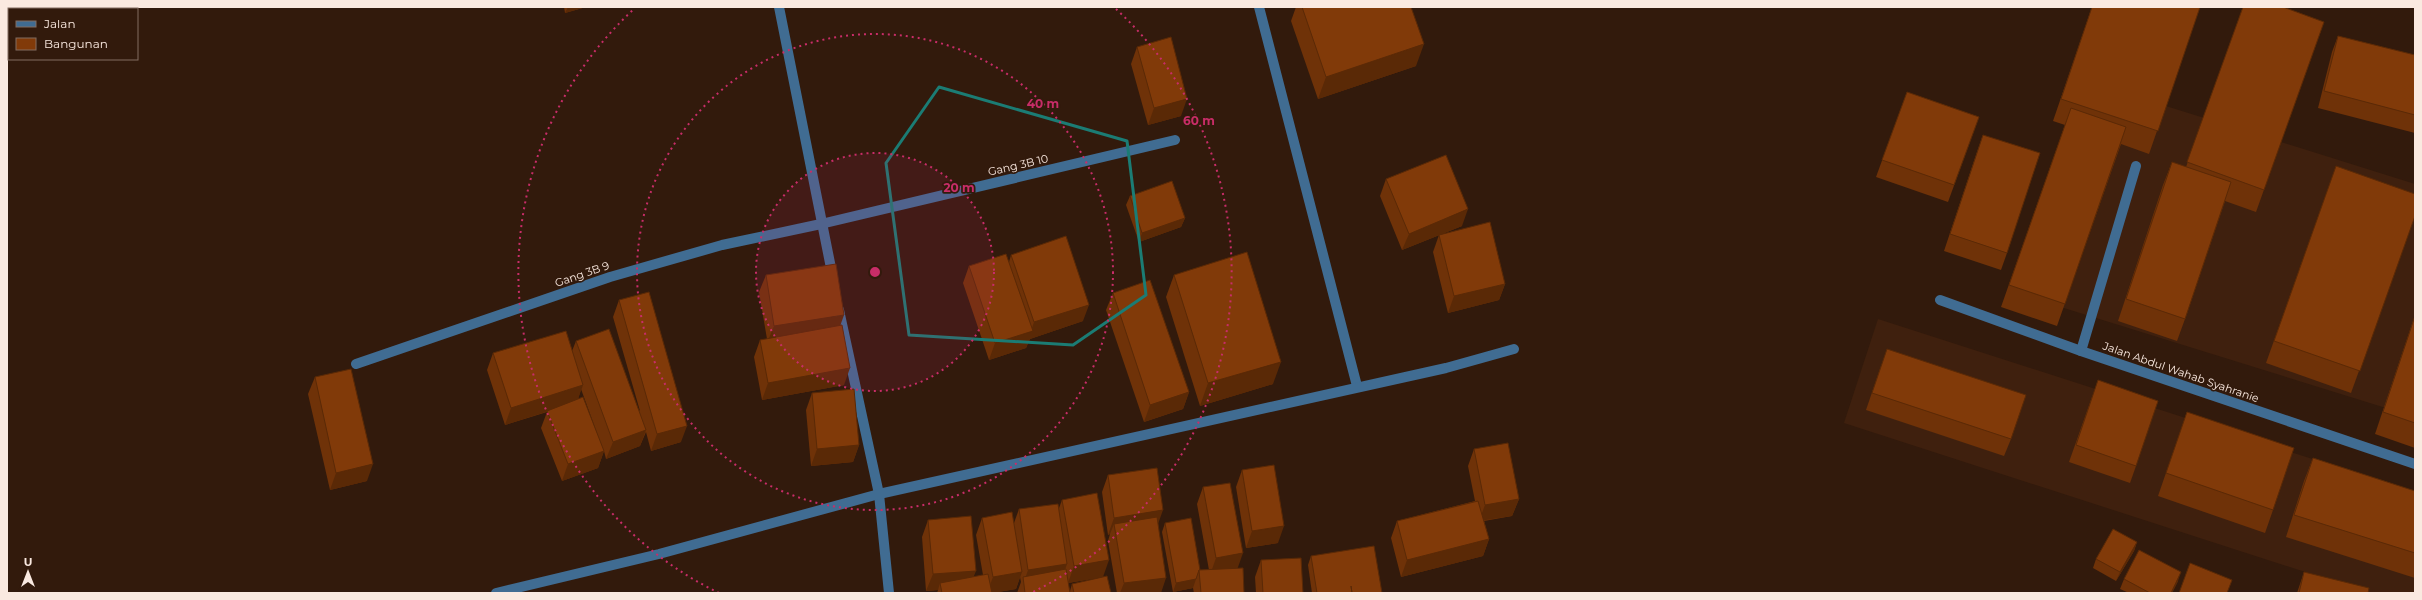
<svg xmlns="http://www.w3.org/2000/svg" width="2422" height="600" font-family="Montserrat,sans-serif">
  <style>
    .built { fill: #3f200e }
    .lines { fill: none; stroke-linecap: round; stroke-linejoin: round }
    .lane { stroke: #406c92; stroke-width: 10 }
    .street { stroke: #406c92; stroke-width: 10 }
    .wall { fill: #6f3208; fill-rule: evenodd }
    .shaded-wall { fill: #5a2906 }
    .building { fill: #813a09; stroke: #5a2906 }
    .marked { fill: none; stroke: #1b7c74; stroke-width: 3; stroke-linejoin: round }
    .ring { fill: none; stroke: #c82d68; stroke-width: 2; stroke-dasharray: 2 4 }
    .labels { text-anchor: middle; dominant-baseline: central; stroke-width: 3.5; stroke-linejoin: round; paint-order: stroke }
    .street-label { font-size: 11px; fill: #fae9e0; stroke: #321a0c }
    .centre { fill: #c82d68; stroke: #321a0c; stroke-width: 2 }
    .ring-label { font-size: 12px; text-anchor: middle; font-weight: bold; fill: #c82d68; stroke: #321a0c; stroke-width: 3.5; stroke-linejoin: round; paint-order: stroke }
  </style>
  <rect width="100%" height="100%" fill="#321a0c"/>
  <g class="built">
    <path d="M 2118,91 L 2415,184 L 2415,417 L 2051,304 Z"/>
    <path d="M 1878,319 L 2415,492 L 2415,593 L 2370,593 L 1844,423 Z"/>
  </g>
  <g class="lines">
    <path class="lane" d="M 2081,351 L 2136,166"/>
    <g class="street">
      <path d="M 779,7 L 833,278"/>
      <path d="M 1259,7 L 1357,386"/>
      <path d="M 1940,300 L 2081,351 L 2415,464"/>
      <path d="M 839,310 L 879,494 L 889,593"/>
      <path d="M 356,364 L 610,277 L 722,245 L 821,224 L 1175,140"/>
      <path d="M 496,593 L 659,554 L 879,494 L 1446,368 L 1514,349"/>
    </g>
  </g>
  <g class="wall">
    <path d="M 564,7 L 586,7 L 565,13 Z"/>
    <path d="M 1296,7 L 1411,7 L 1416,66 L 1318,99 L 1291,21 Z"/>
    <path d="M 2092,7 L 2200,7 L 2149,154 L 2121,144 L 2057,326 L 2001,307 L 2065,125 L 2053,121 Z"/>
    <path d="M 2243,7 L 2324,22 L 2256,212 L 2225,201 L 2185,319 L 2177,341 L 2118,321 L 2163,185 L 2172,162 L 2186,167 Z"/>
    <path d="M 2338,36 L 2415,55 L 2415,133 L 2318,108 L 2332,52 Z"/>
    <path d="M 1137,47 L 1181,116 L 1148,125 L 1131,64 Z"/>
    <path d="M 1907,92 L 1979,117 L 1948,202 L 1876,177 Z"/>
    <path d="M 1983,135 L 2007,253 L 2001,270 L 1944,251 L 1977,152 Z"/>
    <path d="M 1386,179 L 1462,226 L 1402,250 L 1380,196 Z"/>
    <path d="M 2328,189 L 2415,216 L 2351,393 L 2266,363 Z"/>
    <path d="M 1130,196 L 1185,218 L 1181,227 L 1139,242 L 1126,205 Z"/>
    <path d="M 1439,235 L 1505,284 L 1499,300 L 1448,313 L 1433,252 Z"/>
    <path d="M 1011,255 L 1083,321 L 1030,339 L 1026,348 L 989,360 L 963,283 L 969,266 L 1009,262 Z"/>
    <path d="M 766,275 L 841,325 L 844,385 L 762,400 L 754,357 L 760,340 L 767,339 L 759,292 Z"/>
    <path d="M 1174,275 L 1273,384 L 1200,406 L 1166,297 Z"/>
    <path d="M 1113,293 L 1189,392 L 1183,409 L 1144,422 L 1106,310 Z"/>
    <path d="M 619,300 L 681,442 L 651,451 L 646,432 L 640,446 L 606,459 L 604,451 L 598,468 L 562,481 L 541,428 L 547,412 L 505,425 L 487,370 L 493,353 L 572,351 L 576,341 L 640,411 L 613,317 ZM 581,389 L 598,436 L 578,399 Z"/>
    <path d="M 2415,315 L 2415,448 L 2375,434 Z"/>
    <path d="M 1881,366 L 2011,439 L 2004,456 L 1866,410 Z"/>
    <path d="M 315,377 L 367,481 L 330,490 L 308,394 Z"/>
    <path d="M 812,393 L 859,445 L 853,462 L 811,466 L 806,410 Z"/>
    <path d="M 2092,397 L 2136,466 L 2130,483 L 2069,462 Z"/>
    <path d="M 2187,412 L 2273,510 L 2265,533 L 2158,496 Z"/>
    <path d="M 1474,449 L 1519,499 L 1512,516 L 1484,521 L 1489,539 L 1483,556 L 1401,577 L 1391,538 L 1397,521 L 1475,501 L 1468,466 Z"/>
    <path d="M 2313,458 L 2415,491 L 2415,578 L 2286,537 L 2304,481 Z"/>
    <path d="M 1242,470 L 1278,543 L 1246,548 L 1236,487 Z"/>
    <path d="M 1108,475 L 1158,524 L 1161,593 L 1117,593 L 1108,541 L 1110,534 L 1108,535 L 1102,492 Z"/>
    <path d="M 1203,487 L 1237,569 L 1244,593 L 1194,593 L 1193,588 L 1173,592 L 1162,532 L 1165,523 L 1200,570 L 1209,570 L 1197,504 Z"/>
    <path d="M 1062,500 L 1103,577 L 1068,583 L 1070,591 L 1072,584 L 1111,593 L 1017,593 L 1021,582 L 1020,577 L 1016,589 L 992,593 L 937,593 L 938,590 L 926,591 L 922,537 L 928,520 L 973,577 L 983,575 L 976,535 L 982,518 L 1014,523 L 1019,509 L 1059,508 Z"/>
    <path d="M 2137,542 L 2134,551 L 2116,581 L 2093,568 L 2096,559 Z"/>
    <path d="M 1311,556 L 1382,593 L 1312,593 L 1308,565 Z"/>
    <path d="M 1261,560 L 1303,593 L 1256,593 L 1255,577 Z"/>
    <path d="M 2304,572 L 2368,593 L 2297,593 Z"/>
    <path d="M 2124,579 L 2178,581 L 2172,593 L 2129,593 L 2120,589 Z"/>
  </g>
  <g class="shaded-wall">
    <path d="M 568,7 L 586,7 L 565,13 Z"/>
    <path d="M 1424,44 L 1416,66 L 1318,99 L 1326,77 Z"/>
    <path d="M 1187,99 L 1181,116 L 1148,125 L 1154,108 Z"/>
    <path d="M 1468,209 L 1462,226 L 1402,250 L 1409,234 Z"/>
    <path d="M 1185,218 L 1181,227 L 1139,242 L 1142,233 Z"/>
    <path d="M 1505,284 L 1499,300 L 1448,313 L 1454,296 Z"/>
    <path d="M 1089,305 L 1083,321 L 1030,339 L 1026,348 L 989,360 L 995,343 L 1031,331 L 1034,322 Z"/>
    <path d="M 844,315 L 838,332 L 767,343 L 774,326 Z"/>
    <path d="M 1281,362 L 1273,384 L 1200,406 L 1208,383 Z"/>
    <path d="M 850,368 L 844,385 L 762,400 L 768,383 Z"/>
    <path d="M 583,385 L 577,402 L 505,425 L 511,408 Z"/>
    <path d="M 1189,392 L 1183,409 L 1144,422 L 1150,405 Z"/>
    <path d="M 687,426 L 681,442 L 651,451 L 657,434 Z"/>
    <path d="M 646,430 L 640,446 L 606,459 L 613,442 Z"/>
    <path d="M 859,445 L 853,462 L 811,466 L 817,449 Z"/>
    <path d="M 604,451 L 598,468 L 562,481 L 568,464 Z"/>
    <path d="M 373,464 L 367,481 L 330,490 L 336,473 Z"/>
    <path d="M 1519,499 L 1512,516 L 1479,521 L 1485,505 Z"/>
    <path d="M 1163,510 L 1157,527 L 1114,524 L 1110,534 L 1108,535 L 1114,518 Z"/>
    <path d="M 1284,526 L 1278,543 L 1246,548 L 1252,531 Z"/>
    <path d="M 1489,539 L 1483,556 L 1401,577 L 1407,560 Z"/>
    <path d="M 2137,542 L 2134,551 L 2116,581 L 2120,572 Z"/>
    <path d="M 1243,553 L 1237,570 L 1210,575 L 1216,558 Z"/>
    <path d="M 1109,560 L 1103,577 L 1068,583 L 1074,566 Z"/>
    <path d="M 1067,564 L 1061,581 L 1024,582 L 1028,570 Z"/>
    <path d="M 976,571 L 969,588 L 940,583 L 938,590 L 926,591 L 933,574 Z"/>
    <path d="M 1022,572 L 1016,589 L 992,593 L 987,593 L 993,577 Z"/>
    <path d="M 2181,572 L 2178,581 L 2172,593 L 2171,593 Z"/>
    <path d="M 1166,578 L 1161,593 L 1120,593 L 1124,583 Z"/>
    <path d="M 1196,579 L 1193,588 L 1173,592 L 1176,583 Z"/>
  </g>
  <g class="building">
    <path d="M 1302,7 L 1411,7 L 1424,44 L 1326,77 Z"/>
    <path d="M 2092,7 L 2200,7 L 2158,131 L 2061,99 Z"/>
    <path d="M 2243,7 L 2283,7 L 2324,22 L 2264,190 L 2187,162 Z"/>
    <path d="M 2338,36 L 2415,55 L 2415,115 L 2324,91 Z"/>
    <path d="M 1171,37 L 1187,99 L 1154,108 L 1137,47 Z"/>
    <path d="M 1907,92 L 1979,117 L 1954,185 L 1882,160 Z"/>
    <path d="M 2071,108 L 2126,127 L 2065,304 L 2009,285 Z"/>
    <path d="M 1983,135 L 2040,153 L 2007,253 L 1950,234 Z"/>
    <path d="M 1446,155 L 1468,209 L 1409,234 L 1386,179 Z"/>
    <path d="M 2172,162 L 2231,182 L 2185,319 L 2126,299 Z"/>
    <path d="M 2336,166 L 2415,194 L 2415,216 L 2360,371 L 2274,341 Z"/>
    <path d="M 1172,181 L 1185,218 L 1142,233 L 1130,196 Z"/>
    <path d="M 1490,222 L 1505,284 L 1454,296 L 1439,235 Z"/>
    <path d="M 1066,236 L 1089,305 L 1034,322 L 1011,255 Z"/>
    <path d="M 1247,252 L 1281,362 L 1208,383 L 1174,275 Z"/>
    <path d="M 1006,254 L 1033,331 L 995,343 L 969,266 Z"/>
    <path d="M 836,264 L 844,315 L 774,326 L 766,275 Z"/>
    <path d="M 1150,280 L 1189,392 L 1150,405 L 1113,293 Z"/>
    <path d="M 649,292 L 687,426 L 657,434 L 619,300 Z"/>
    <path d="M 2415,316 L 2415,423 L 2383,412 Z"/>
    <path d="M 842,325 L 850,368 L 768,383 L 760,340 Z"/>
    <path d="M 609,329 L 646,430 L 613,442 L 576,341 Z"/>
    <path d="M 566,331 L 583,385 L 511,408 L 493,353 Z"/>
    <path d="M 1887,349 L 2026,395 L 2011,439 L 1872,393 Z"/>
    <path d="M 351,369 L 373,464 L 336,473 L 315,377 Z"/>
    <path d="M 2098,380 L 2158,401 L 2136,466 L 2076,445 Z"/>
    <path d="M 854,389 L 859,445 L 817,449 L 812,393 Z"/>
    <path d="M 583,397 L 604,451 L 568,464 L 547,411 Z"/>
    <path d="M 2187,412 L 2294,448 L 2273,510 L 2166,473 Z"/>
    <path d="M 1508,443 L 1519,499 L 1485,505 L 1474,449 Z"/>
    <path d="M 2313,458 L 2415,491 L 2415,553 L 2294,515 Z"/>
    <path d="M 1274,465 L 1284,526 L 1252,531 L 1242,470 Z"/>
    <path d="M 1157,468 L 1163,510 L 1114,518 L 1108,475 Z"/>
    <path d="M 1230,483 L 1243,553 L 1216,558 L 1203,487 Z"/>
    <path d="M 1097,493 L 1109,560 L 1074,566 L 1062,500 Z"/>
    <path d="M 1478,501 L 1489,539 L 1407,560 L 1397,521 Z"/>
    <path d="M 1058,504 L 1067,564 L 1028,570 L 1019,509 Z"/>
    <path d="M 1012,512 L 1022,572 L 993,577 L 982,518 Z"/>
    <path d="M 971,516 L 976,571 L 933,574 L 928,520 Z"/>
    <path d="M 1157,517 L 1166,578 L 1124,583 L 1114,524 Z"/>
    <path d="M 1191,518 L 1200,570 L 1199,570 L 1196,579 L 1176,583 L 1165,523 Z"/>
    <path d="M 2113,529 L 2137,542 L 2120,572 L 2096,559 Z"/>
    <path d="M 1374,546 L 1382,593 L 1352,593 L 1351,586 L 1352,593 L 1317,593 L 1311,556 Z"/>
    <path d="M 2139,550 L 2181,572 L 2171,593 L 2150,593 L 2124,579 Z"/>
    <path d="M 1301,558 L 1303,593 L 1263,593 L 1261,560 Z"/>
    <path d="M 2190,563 L 2232,580 L 2227,593 L 2179,593 Z"/>
    <path d="M 1243,568 L 1244,593 L 1201,593 L 1199,570 Z"/>
    <path d="M 1066,569 L 1070,593 L 1025,593 L 1023,577 Z"/>
    <path d="M 2304,572 L 2369,588 L 2368,593 L 2299,593 Z"/>
    <path d="M 988,574 L 992,593 L 942,593 L 940,583 Z"/>
    <path d="M 1107,576 L 1111,593 L 1074,593 L 1072,584 Z"/>
  </g>
  <path class="marked" d="M 939,87 L 1127,141 L 1146,295 L 1073,345 L 909,335 L 886,163 Z"/>
  <circle cx="875" cy="272" r="119" fill="#c82d68" fill-opacity=".12"/>
  <g class="ring">
    <circle cx="875" cy="272" r="119"/>
    <circle cx="875" cy="272" r="238"/>
    <path d="M719 593A357 357 0 0 1 634 9M1116 9A357 357 0 0 1 1031 593"/>
  </g>
  <g class="labels">
    <g class="street-label">
      <text transform="translate(1018 165) rotate(-13)">Gang 3B 10</text>
      <text transform="translate(582 274) rotate(-19)">Gang 3B 9</text>
      <text transform="translate(2181 372) rotate(19)">Jalan Abdul Wahab Syahranie</text>
    </g>
  </g>
  <circle cx="875" cy="272" r="6" class="centre"/>
  <g class="ring-label">
    <text x="1043" y="108">40 m</text>
    <text x="1199" y="125">60 m</text>
    <text x="959" y="192">20 m</text>
  </g>
  <rect width="2422" height="600" fill="none" stroke="#fae9e0" stroke-width="16"/>
  <rect x="8" y="8" width="130" height="52" fill="#321a0c" stroke="#826d61"/>
  <rect x="16" y="21" width="20" height="6" fill="#406c92" stroke="#826d61"/>
  <text x="44" y="28" font-size="12" fill="#fae9e0">Jalan</text>
  <rect x="16" y="38" width="20" height="12" fill="#813a09" stroke="#826d61"/>
  <text x="44" y="48" font-size="12" fill="#fae9e0">Bangunan</text>
  <g transform="translate(28 572)" stroke="#321a0c" stroke-width="3" paint-order="stroke">
  <path d="M0-3L7 15L0 10L-7 15Z" fill="#fae9e0"/>
  <text y="-6" font-size="11" font-weight="bold" text-anchor="middle" fill="#fae9e0">U</text>
  </g>
</svg>
